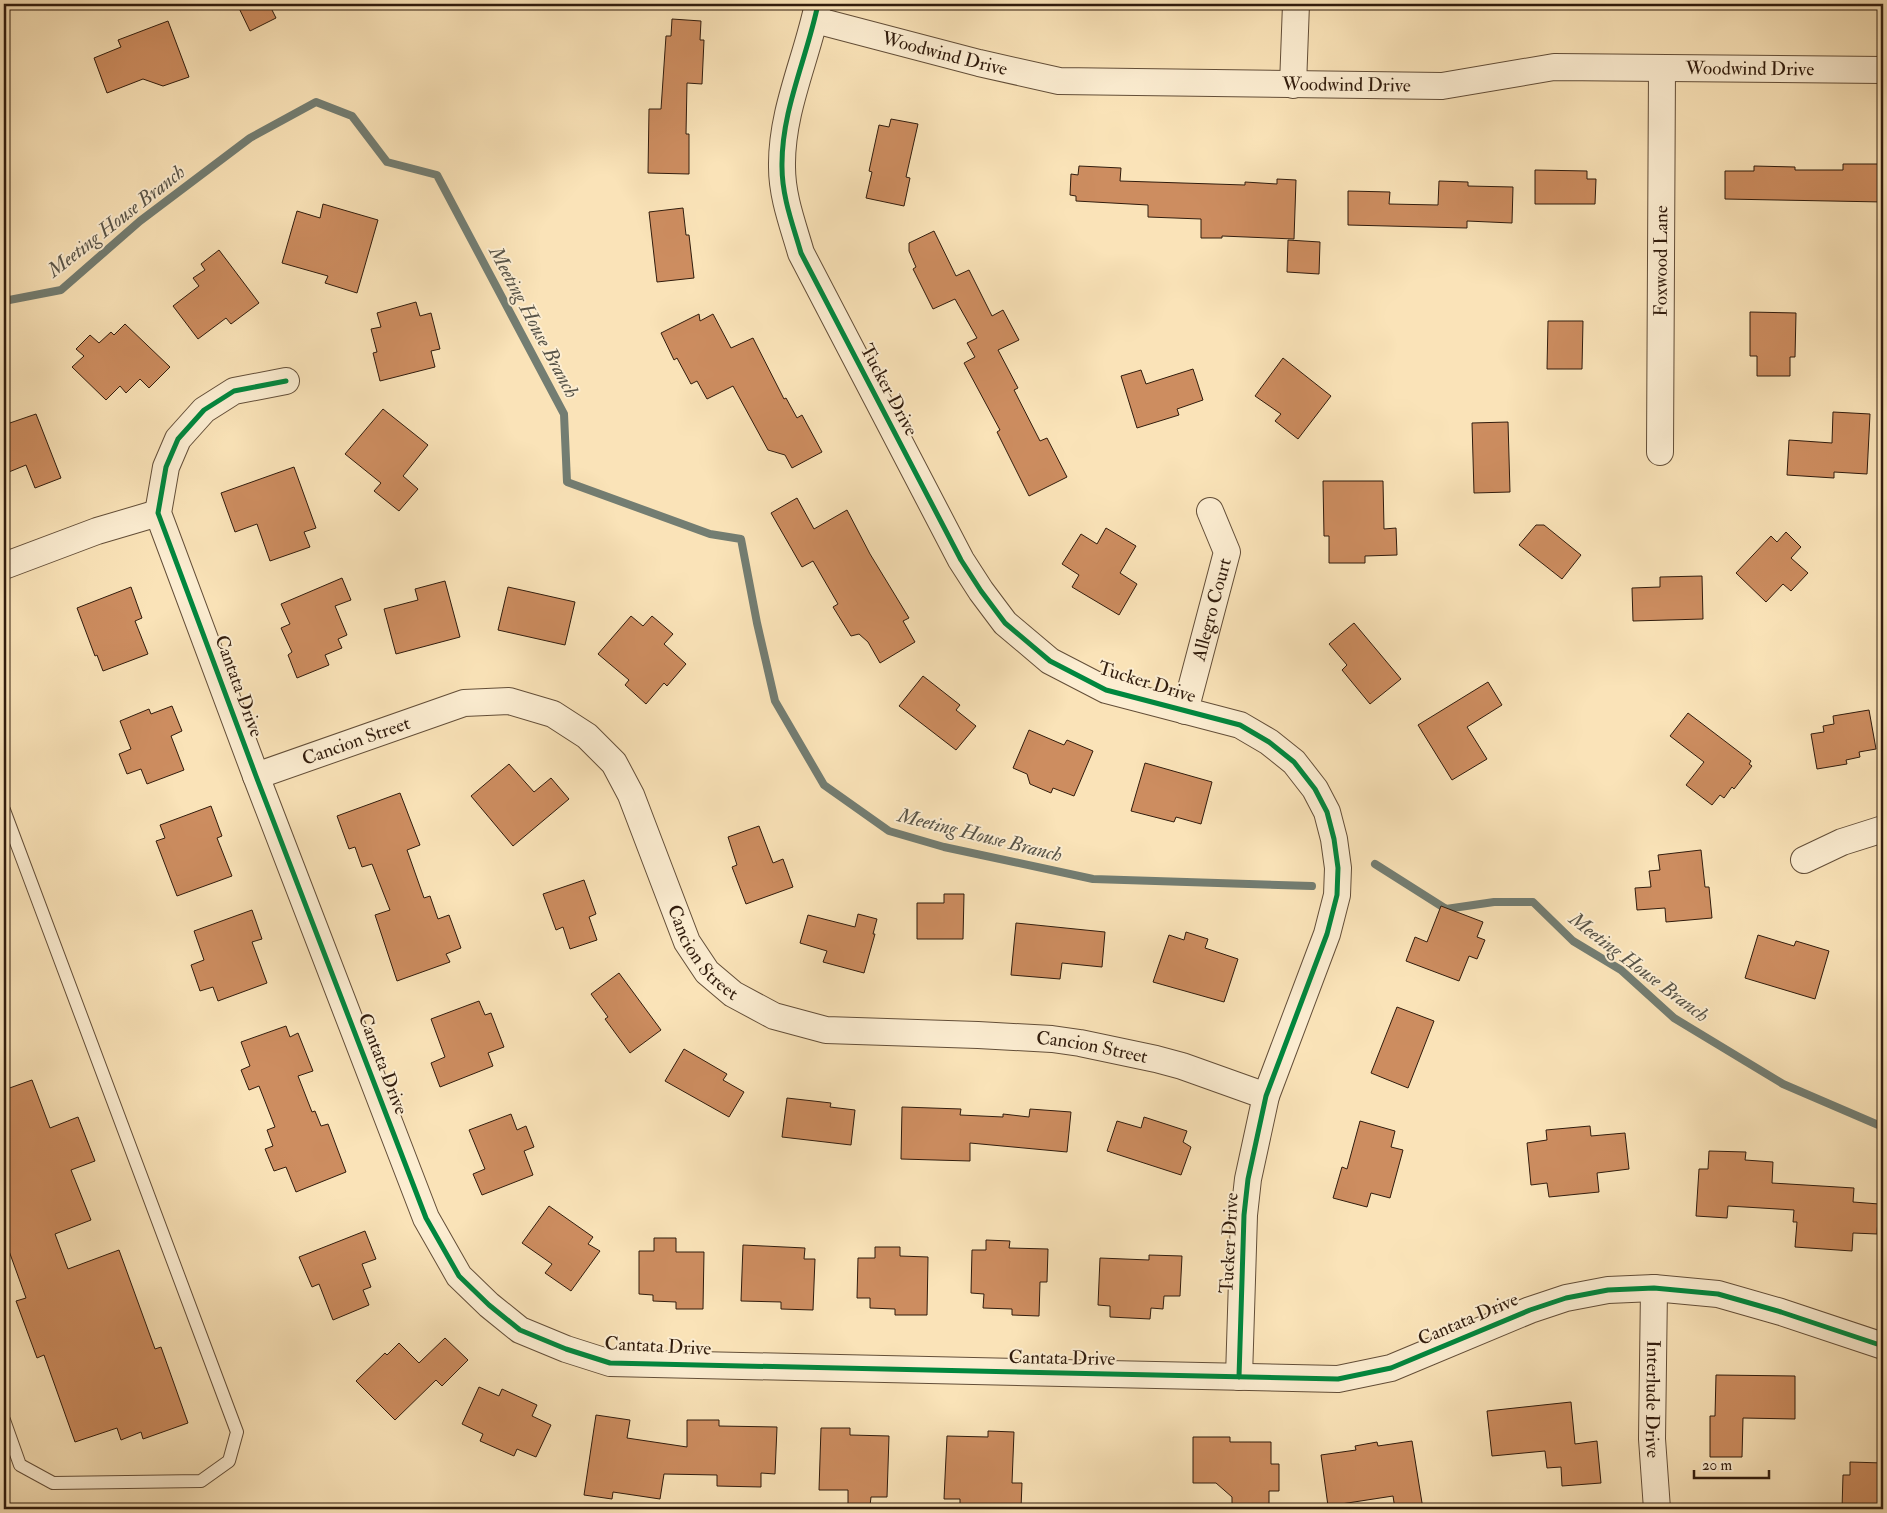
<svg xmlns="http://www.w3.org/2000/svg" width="1887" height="1513" font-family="'IM FELL Double Pica',serif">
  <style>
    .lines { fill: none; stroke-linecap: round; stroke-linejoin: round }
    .stream { stroke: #737d72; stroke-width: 8 }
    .building { fill: #cd8d60; stroke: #311c0d }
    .lane-casing { stroke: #634e38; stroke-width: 14 }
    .street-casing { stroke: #634e38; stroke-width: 28 }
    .lane { stroke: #fcedd1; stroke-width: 12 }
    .street { stroke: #fcedd1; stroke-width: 26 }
    .cycleway-casing { stroke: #fcedd1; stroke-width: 8 }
    .cycleway { stroke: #00873e; stroke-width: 5 }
    .labels { text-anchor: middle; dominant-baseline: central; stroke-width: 4; stroke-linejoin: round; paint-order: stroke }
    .street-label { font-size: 19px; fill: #311c0d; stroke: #fcedd1 }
    .water-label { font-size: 20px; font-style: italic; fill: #585448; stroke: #fcedd1 }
  </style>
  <rect width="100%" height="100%" fill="#fae3b8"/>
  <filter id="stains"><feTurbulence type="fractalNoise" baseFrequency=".004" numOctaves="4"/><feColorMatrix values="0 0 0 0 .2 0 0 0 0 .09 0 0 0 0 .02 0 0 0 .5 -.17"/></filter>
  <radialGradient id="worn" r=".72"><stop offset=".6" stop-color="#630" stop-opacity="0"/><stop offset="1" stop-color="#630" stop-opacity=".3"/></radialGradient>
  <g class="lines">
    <g class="stream">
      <path d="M 4,301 L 61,290 L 140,221 L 250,138 L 316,102 L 352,116 L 387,162 L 437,175 L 564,414 L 567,482 L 710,534 L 741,539 L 757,623 L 775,701 L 824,785 L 889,831 L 944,847 L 1093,879 L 1312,886"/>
      <path d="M 1375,864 L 1446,909 L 1494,902 L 1533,902 L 1573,941 L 1621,970 L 1674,1018 L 1783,1084 L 1883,1127"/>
    </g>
  </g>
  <g class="building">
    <path d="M 237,4 L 269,4 L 276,18 L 250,31 Z"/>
    <path d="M 672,19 L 701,21 L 700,40 L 704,40 L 702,84 L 687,83 L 686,134 L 689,134 L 689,174 L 648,173 L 649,109 L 661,109 L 666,36 L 671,36 Z"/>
    <path d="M 168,21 L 189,77 L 163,86 L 143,79 L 107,93 L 94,58 L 121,47 L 118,40 Z"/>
    <path d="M 891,119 L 918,124 L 906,177 L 910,178 L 904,206 L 866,198 L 872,172 L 869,171 L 879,125 L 889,127 Z"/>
    <path d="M 1843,164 L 1883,164 L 1883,202 L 1725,199 L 1725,171 L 1754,171 L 1754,166 L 1795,167 L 1795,170 L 1843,170 Z"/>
    <path d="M 1079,166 L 1121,168 L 1120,181 L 1245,185 L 1245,182 L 1277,184 L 1277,179 L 1296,180 L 1294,239 L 1222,236 L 1222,238 L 1201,238 L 1201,219 L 1148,217 L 1148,205 L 1076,201 L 1076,196 L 1070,195 L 1071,174 L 1078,175 Z"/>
    <path d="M 1535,170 L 1587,171 L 1587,179 L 1596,179 L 1595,204 L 1535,204 Z"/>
    <path d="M 1439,181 L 1468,182 L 1468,186 L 1513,187 L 1512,223 L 1467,221 L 1467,228 L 1348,225 L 1348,191 L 1390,192 L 1389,204 L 1438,205 Z"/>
    <path d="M 323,204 L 378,220 L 357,293 L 325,283 L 328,276 L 282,263 L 297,211 L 320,218 Z"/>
    <path d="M 683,208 L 686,235 L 689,235 L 694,278 L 657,282 L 649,212 Z"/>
    <path d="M 934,231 L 956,276 L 969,270 L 992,316 L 1003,310 L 1019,340 L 998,350 L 1018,388 L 1014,390 L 1040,441 L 1047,438 L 1067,477 L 1029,496 L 997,432 L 1000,430 L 964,363 L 975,357 L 967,343 L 977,338 L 955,299 L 933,309 L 913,269 L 916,267 L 909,251 L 909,243 Z"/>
    <path d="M 1288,240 L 1320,242 L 1319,274 L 1287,272 Z"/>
    <path d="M 219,250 L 259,303 L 231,324 L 226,318 L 198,339 L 173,306 L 199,286 L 193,278 L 205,270 L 201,264 Z"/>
    <path d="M 416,302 L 420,316 L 431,313 L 440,349 L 431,351 L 435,367 L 380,381 L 373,353 L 377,352 L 371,329 L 381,327 L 377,313 Z"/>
    <path d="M 1750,312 L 1796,313 L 1795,357 L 1790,357 L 1790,376 L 1757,376 L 1757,356 L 1750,356 Z"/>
    <path d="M 699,314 L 700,321 L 713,314 L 731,348 L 753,338 L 784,399 L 786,398 L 797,418 L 802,415 L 822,452 L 792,468 L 785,455 L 768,450 L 733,386 L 707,399 L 697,381 L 691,384 L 677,358 L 674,360 L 661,333 Z"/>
    <path d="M 1548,321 L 1583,321 L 1582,369 L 1547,369 Z"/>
    <path d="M 125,324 L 170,367 L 149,388 L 140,379 L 126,393 L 120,386 L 106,400 L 72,367 L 84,356 L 76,349 L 90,335 L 99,343 L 111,332 L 114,335 Z"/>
    <path d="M 1283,358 L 1331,396 L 1298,439 L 1275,421 L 1281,414 L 1255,396 Z"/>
    <path d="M 1193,369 L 1203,400 L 1177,409 L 1179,415 L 1137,428 L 1121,376 L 1141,370 L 1146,384 Z"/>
    <path d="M 383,409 L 428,445 L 403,476 L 418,489 L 399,511 L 374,491 L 381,483 L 345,454 Z"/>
    <path d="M 1833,412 L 1870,414 L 1867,474 L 1834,472 L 1834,478 L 1787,475 L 1789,440 L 1832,443 Z"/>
    <path d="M 36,414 L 61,478 L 35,488 L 26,465 L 4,474 L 4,425 Z"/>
    <path d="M 1508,422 L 1510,492 L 1474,493 L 1472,423 Z"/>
    <path d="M 294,467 L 316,528 L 304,532 L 310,547 L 270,561 L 257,524 L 235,532 L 221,493 Z"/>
    <path d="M 1323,481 L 1383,481 L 1384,529 L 1396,528 L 1397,555 L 1365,556 L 1365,563 L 1329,563 L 1329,536 L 1324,536 Z"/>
    <path d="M 797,498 L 814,529 L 847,510 L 870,554 L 909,618 L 903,621 L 915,642 L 880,663 L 868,642 L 859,634 L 851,636 L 833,607 L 838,604 L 813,561 L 802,567 L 771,513 Z"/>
    <path d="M 1536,525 L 1544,525 L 1581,555 L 1562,579 L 1519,545 Z"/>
    <path d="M 1106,528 L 1136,546 L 1120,573 L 1137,584 L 1119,615 L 1072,587 L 1079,575 L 1062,564 L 1081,534 L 1097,544 Z"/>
    <path d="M 1786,532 L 1801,547 L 1791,558 L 1808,573 L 1791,591 L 1783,584 L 1766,602 L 1736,573 L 1771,536 L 1777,542 Z"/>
    <path d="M 1702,576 L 1703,619 L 1633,621 L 1632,588 L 1660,587 L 1660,577 Z"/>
    <path d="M 342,578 L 351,600 L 335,606 L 347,635 L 338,639 L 342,648 L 325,655 L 329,665 L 297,678 L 288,655 L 292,652 L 281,628 L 290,624 L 281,604 Z"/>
    <path d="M 445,581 L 460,637 L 396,654 L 384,609 L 418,600 L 415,589 Z"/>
    <path d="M 131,587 L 142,618 L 135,621 L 148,654 L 103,671 L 97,655 L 95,656 L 77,608 Z"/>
    <path d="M 508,587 L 575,602 L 565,645 L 498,630 Z"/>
    <path d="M 631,616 L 643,626 L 652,616 L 673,634 L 664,644 L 686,664 L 667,686 L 664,683 L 646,704 L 625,685 L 629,680 L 598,654 Z"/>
    <path d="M 1354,623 L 1401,679 L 1370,704 L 1342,670 L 1347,665 L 1329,644 Z"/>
    <path d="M 923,676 L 960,705 L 956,710 L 976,726 L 956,750 L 899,706 Z"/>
    <path d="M 1488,682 L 1502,705 L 1467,727 L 1487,759 L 1452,780 L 1418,725 Z"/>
    <path d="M 172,706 L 182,731 L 171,736 L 184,770 L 147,784 L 141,769 L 127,774 L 119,754 L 131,749 L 120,721 L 149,709 L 151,714 Z"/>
    <path d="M 1869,710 L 1876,749 L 1859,752 L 1860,757 L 1846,760 L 1847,764 L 1817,769 L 1811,734 L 1824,732 L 1823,726 L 1834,724 L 1833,716 Z"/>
    <path d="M 1688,713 L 1751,761 L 1749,764 L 1752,766 L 1734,789 L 1732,787 L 1724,798 L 1720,795 L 1712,805 L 1686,785 L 1704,762 L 1670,736 Z"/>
    <path d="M 1029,730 L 1064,745 L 1067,740 L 1093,751 L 1074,796 L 1053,788 L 1051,793 L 1030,784 L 1027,774 L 1013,768 Z"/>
    <path d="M 1145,763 L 1212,782 L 1201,824 L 1176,817 L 1174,822 L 1131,811 Z"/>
    <path d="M 509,764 L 534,792 L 551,778 L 569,799 L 513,846 L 471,796 Z"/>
    <path d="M 400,793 L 420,845 L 407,850 L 424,898 L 430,896 L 438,919 L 449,915 L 461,948 L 446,954 L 450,962 L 397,981 L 375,915 L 390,910 L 372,864 L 362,867 L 355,847 L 349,849 L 337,816 Z"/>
    <path d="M 211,806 L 222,836 L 217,838 L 232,876 L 177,896 L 156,841 L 165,838 L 160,825 Z"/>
    <path d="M 759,826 L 773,863 L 783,859 L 793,887 L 746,904 L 732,867 L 737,865 L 728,837 Z"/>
    <path d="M 1701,850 L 1705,887 L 1709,887 L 1712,918 L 1666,922 L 1665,908 L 1637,910 L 1635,888 L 1651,887 L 1649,871 L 1660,870 L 1658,855 Z"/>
    <path d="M 584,880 L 596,914 L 589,917 L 597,940 L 570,949 L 563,927 L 556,930 L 543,894 Z"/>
    <path d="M 944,894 L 964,894 L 963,939 L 917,939 L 917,903 L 944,903 Z"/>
    <path d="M 1441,906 L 1483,922 L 1477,937 L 1485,940 L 1477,959 L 1469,956 L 1459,981 L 1406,961 L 1415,937 L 1427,942 Z"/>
    <path d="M 252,910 L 262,939 L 252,942 L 267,983 L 218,1001 L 213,987 L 200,991 L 191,965 L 204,960 L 194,931 Z"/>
    <path d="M 858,914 L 877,919 L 873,934 L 875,934 L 864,973 L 823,962 L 827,951 L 800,943 L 808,915 L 855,927 Z"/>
    <path d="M 1016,923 L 1105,932 L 1102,967 L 1062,963 L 1060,979 L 1011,975 Z"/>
    <path d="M 1186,932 L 1208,939 L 1205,948 L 1238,959 L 1224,1002 L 1153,982 L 1169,935 L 1184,940 Z"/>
    <path d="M 1758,935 L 1794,946 L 1796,941 L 1829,951 L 1815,999 L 1745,978 Z"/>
    <path d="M 619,973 L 661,1030 L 630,1053 L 605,1019 L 608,1017 L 591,994 Z"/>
    <path d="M 479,1001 L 485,1015 L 491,1013 L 504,1047 L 488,1053 L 493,1066 L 440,1087 L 431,1063 L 445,1057 L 431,1019 Z"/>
    <path d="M 1397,1007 L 1434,1021 L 1408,1088 L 1371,1073 Z"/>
    <path d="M 286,1026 L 290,1037 L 298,1033 L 313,1071 L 298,1076 L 312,1112 L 315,1111 L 321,1126 L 328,1124 L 346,1172 L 296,1192 L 286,1167 L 274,1171 L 265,1149 L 273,1146 L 267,1130 L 275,1127 L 259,1086 L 249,1090 L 241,1070 L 250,1066 L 241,1042 Z"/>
    <path d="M 684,1049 L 727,1074 L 723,1080 L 744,1092 L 729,1117 L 665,1081 Z"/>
    <path d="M 32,1080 L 50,1128 L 78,1117 L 95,1161 L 71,1170 L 91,1220 L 55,1234 L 68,1269 L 119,1250 L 155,1349 L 161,1347 L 188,1423 L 143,1439 L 141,1432 L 121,1440 L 117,1428 L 75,1442 L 44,1355 L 37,1358 L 16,1301 L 26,1298 L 9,1251 L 4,1253 L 4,1090 Z"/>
    <path d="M 787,1098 L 831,1103 L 830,1107 L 855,1110 L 851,1145 L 782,1137 Z"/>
    <path d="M 902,1107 L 961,1109 L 960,1115 L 1003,1117 L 1003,1114 L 1029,1117 L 1030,1109 L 1071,1112 L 1067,1152 L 970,1143 L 970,1161 L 901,1159 Z"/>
    <path d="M 511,1114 L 517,1130 L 526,1126 L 534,1147 L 524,1151 L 533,1175 L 482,1195 L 473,1174 L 485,1169 L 469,1130 Z"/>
    <path d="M 1144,1117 L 1187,1131 L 1183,1142 L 1191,1147 L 1181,1175 L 1107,1151 L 1117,1121 L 1141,1128 Z"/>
    <path d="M 1360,1121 L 1395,1131 L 1391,1147 L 1403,1150 L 1390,1198 L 1371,1193 L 1367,1207 L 1333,1198 L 1342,1167 L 1347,1169 Z"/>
    <path d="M 1590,1126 L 1591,1136 L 1625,1133 L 1629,1169 L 1597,1173 L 1599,1192 L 1549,1197 L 1547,1183 L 1531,1185 L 1527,1143 L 1547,1140 L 1546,1130 Z"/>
    <path d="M 1709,1151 L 1746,1152 L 1745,1160 L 1773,1162 L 1772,1183 L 1854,1188 L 1853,1202 L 1879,1204 L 1877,1234 L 1853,1233 L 1852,1251 L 1795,1247 L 1797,1222 L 1793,1222 L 1794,1210 L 1728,1206 L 1727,1218 L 1696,1216 L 1699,1169 L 1708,1169 Z"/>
    <path d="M 549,1206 L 593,1237 L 588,1244 L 600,1251 L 571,1291 L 545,1273 L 552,1264 L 522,1243 Z"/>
    <path d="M 365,1231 L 376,1259 L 362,1264 L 371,1287 L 363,1290 L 369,1305 L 333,1320 L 319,1284 L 312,1287 L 299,1257 Z"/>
    <path d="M 654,1238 L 676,1238 L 676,1252 L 704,1252 L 703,1309 L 676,1309 L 676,1302 L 653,1301 L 653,1295 L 639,1294 L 639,1251 L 654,1251 Z"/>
    <path d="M 986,1240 L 1010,1241 L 1009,1248 L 1048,1249 L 1047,1282 L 1040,1282 L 1039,1316 L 1012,1315 L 1012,1309 L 983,1308 L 984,1294 L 971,1293 L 972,1250 L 986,1250 Z"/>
    <path d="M 743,1245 L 805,1248 L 804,1259 L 815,1259 L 813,1310 L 781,1309 L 781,1302 L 741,1301 Z"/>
    <path d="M 875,1247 L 900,1247 L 900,1256 L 928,1257 L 927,1315 L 895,1315 L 895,1309 L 870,1308 L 870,1298 L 857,1298 L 858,1258 L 875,1258 Z"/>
    <path d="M 1149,1255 L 1182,1256 L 1180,1296 L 1164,1296 L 1163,1309 L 1151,1308 L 1150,1319 L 1110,1317 L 1110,1306 L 1098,1305 L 1100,1258 L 1149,1260 Z"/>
    <path d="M 445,1338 L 468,1360 L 442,1386 L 436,1380 L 395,1420 L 356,1381 L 385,1353 L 387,1355 L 399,1343 L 419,1363 Z"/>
    <path d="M 1716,1375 L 1795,1376 L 1795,1419 L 1743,1418 L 1742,1457 L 1710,1457 L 1710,1416 L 1715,1416 Z"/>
    <path d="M 479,1387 L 499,1396 L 502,1389 L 537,1405 L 532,1416 L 551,1425 L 536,1457 L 517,1449 L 514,1456 L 480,1441 L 483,1434 L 462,1424 Z"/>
    <path d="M 1571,1402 L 1575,1444 L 1597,1441 L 1601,1483 L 1562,1486 L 1561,1467 L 1547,1468 L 1545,1451 L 1492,1456 L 1487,1411 Z"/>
    <path d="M 596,1415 L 630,1420 L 627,1438 L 687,1447 L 687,1420 L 719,1420 L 719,1426 L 777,1427 L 775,1474 L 761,1473 L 761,1487 L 717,1486 L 717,1475 L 664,1474 L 660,1499 L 613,1492 L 612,1499 L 584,1495 Z"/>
    <path d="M 821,1428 L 850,1428 L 850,1435 L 889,1436 L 887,1497 L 871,1497 L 870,1506 L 848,1505 L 848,1490 L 819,1490 Z"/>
    <path d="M 988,1431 L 1014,1432 L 1012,1483 L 1022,1483 L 1021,1508 L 960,1506 L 960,1499 L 944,1499 L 947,1436 L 988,1437 Z"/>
    <path d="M 1193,1437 L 1230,1437 L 1230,1442 L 1271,1442 L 1271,1464 L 1279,1464 L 1279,1491 L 1269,1491 L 1269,1506 L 1232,1506 L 1232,1497 L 1216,1483 L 1193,1483 Z"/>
    <path d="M 1412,1441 L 1423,1509 L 1395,1509 L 1393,1496 L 1328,1506 L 1321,1455 L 1356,1450 L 1355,1446 L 1377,1442 L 1378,1446 Z"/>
    <path d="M 1850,1462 L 1883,1463 L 1883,1509 L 1842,1509 L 1843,1475 L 1850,1475 Z"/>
  </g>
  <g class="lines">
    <g class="lane-casing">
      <path id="lane" d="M 4,810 L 237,1432 L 229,1461 L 201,1481 L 53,1483 L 20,1465 L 4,1420"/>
    </g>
    <g class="street-casing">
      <g id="street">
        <path d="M 818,4 C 807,58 781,111 782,167 C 782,197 793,225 801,253 L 961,560 L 981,591 L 1005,623 L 1050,661 L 1106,690 L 1240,725 L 1269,742 L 1294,762 L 1315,789 L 1327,812 L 1334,839 L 1338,868 L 1337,895 L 1327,934 L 1266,1096 L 1248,1179 L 1244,1215 L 1239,1377"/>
        <path id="s1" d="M 815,20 L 979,63 L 1059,81 L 1442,86 L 1554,67 L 1883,70"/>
        <path d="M 1293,85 L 1296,4"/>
        <path d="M 286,381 L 234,391 L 204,410 L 178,439 L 166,467 L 158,513 L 256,776 L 426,1218 L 459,1276 L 489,1305 L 520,1330 L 566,1349 L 610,1363 L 1338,1379 L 1391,1368 L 1530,1310 L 1566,1298 L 1608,1290 L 1654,1288 L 1718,1294 L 1781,1312 L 1883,1346"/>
        <path id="s2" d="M 1660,452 L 1662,68"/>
        <path d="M 4,566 L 97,531 L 158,513"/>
        <path id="s3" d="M 1185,711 L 1227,552 L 1210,511"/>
        <path id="s4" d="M 256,776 L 464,703 L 509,701 L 553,714 L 587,736 L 614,763 L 631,795 L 687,942 L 707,972 L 733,994 L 774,1016 L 826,1030 L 978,1035 L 1052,1039 L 1080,1043 L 1156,1059 L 1182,1066 L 1266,1096"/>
        <path d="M 1804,860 L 1842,842 L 1883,829"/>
        <path id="s5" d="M 1654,1288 L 1652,1439 L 1657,1509"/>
      </g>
    </g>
    <use href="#lane" class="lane"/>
    <use href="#street" class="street"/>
    <g class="cycleway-casing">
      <g id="cycleway">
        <path d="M 818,4 C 807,58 781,111 782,167 C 782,197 793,225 801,253 L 961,560 L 981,591 L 1005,623 L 1050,661 L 1106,690 L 1240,725 L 1269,742 L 1294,762 L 1315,789 L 1327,812 L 1334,839 L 1338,868 L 1337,895 L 1327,934 L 1266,1096 L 1248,1179 L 1244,1215 L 1239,1377"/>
        <path d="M 286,381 L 234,391 L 204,410 L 178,439 L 166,467 L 158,513 L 256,776 L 426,1218 L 459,1276 L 489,1305 L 520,1330 L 566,1349 L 610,1363 L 1338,1379 L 1391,1368 L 1530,1310 L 1566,1298 L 1608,1290 L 1654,1288 L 1718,1294 L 1781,1312 L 1883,1346"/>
      </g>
    </g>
    <use href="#cycleway" class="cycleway"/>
  </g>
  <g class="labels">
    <g class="street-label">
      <text stroke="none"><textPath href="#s1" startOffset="134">Woodwind Drive</textPath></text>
      <text stroke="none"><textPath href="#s1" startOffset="944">Woodwind Drive</textPath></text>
      <text stroke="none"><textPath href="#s1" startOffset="539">Woodwind Drive</textPath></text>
      <text stroke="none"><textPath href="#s2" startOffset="191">Foxwood Lane</textPath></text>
      <text transform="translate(889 390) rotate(62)">Tucker Drive</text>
      <text stroke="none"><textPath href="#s3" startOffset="105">Allegro Court</textPath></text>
      <text transform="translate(1147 682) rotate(17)">Tucker Drive</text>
      <text transform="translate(239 686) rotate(70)">Cantata Drive</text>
      <text stroke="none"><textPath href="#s4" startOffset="106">Cancion Street</textPath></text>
      <text stroke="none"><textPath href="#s4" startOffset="601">Cancion Street</textPath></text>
      <text stroke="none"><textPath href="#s4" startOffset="1021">Cancion Street</textPath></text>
      <text transform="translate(383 1064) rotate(69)">Cantata Drive</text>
      <text transform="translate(1229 1243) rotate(-87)">Tucker Drive</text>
      <text transform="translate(1468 1319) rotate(-23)">Cantata Drive</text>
      <text transform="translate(658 1346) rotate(3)">Cantata Drive</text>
      <text transform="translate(1062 1358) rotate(1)">Cantata Drive</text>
      <text stroke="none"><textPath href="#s5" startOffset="111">Interlude Drive</textPath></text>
    </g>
    <g class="water-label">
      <text transform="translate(116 221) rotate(-38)">Meeting House Branch</text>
      <text transform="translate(534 322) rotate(62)">Meeting House Branch</text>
      <text transform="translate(980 835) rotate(14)">Meeting House Branch</text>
      <text transform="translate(1639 967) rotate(37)">Meeting House Branch</text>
    </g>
  </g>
  <rect width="1887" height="1513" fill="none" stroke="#fae3b8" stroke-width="20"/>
  <rect x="5" y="5" width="1877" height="1503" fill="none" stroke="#311c0d" stroke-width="2.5"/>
  <rect x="10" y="10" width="1867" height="1493" fill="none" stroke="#311c0d"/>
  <path d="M1694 1470v8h75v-8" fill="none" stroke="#311c0d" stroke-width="2.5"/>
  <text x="1702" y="1470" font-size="15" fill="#311c0d" stroke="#fcedd1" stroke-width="4" paint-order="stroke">20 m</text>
  <rect width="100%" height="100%" filter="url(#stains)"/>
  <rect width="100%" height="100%" fill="url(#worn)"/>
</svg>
